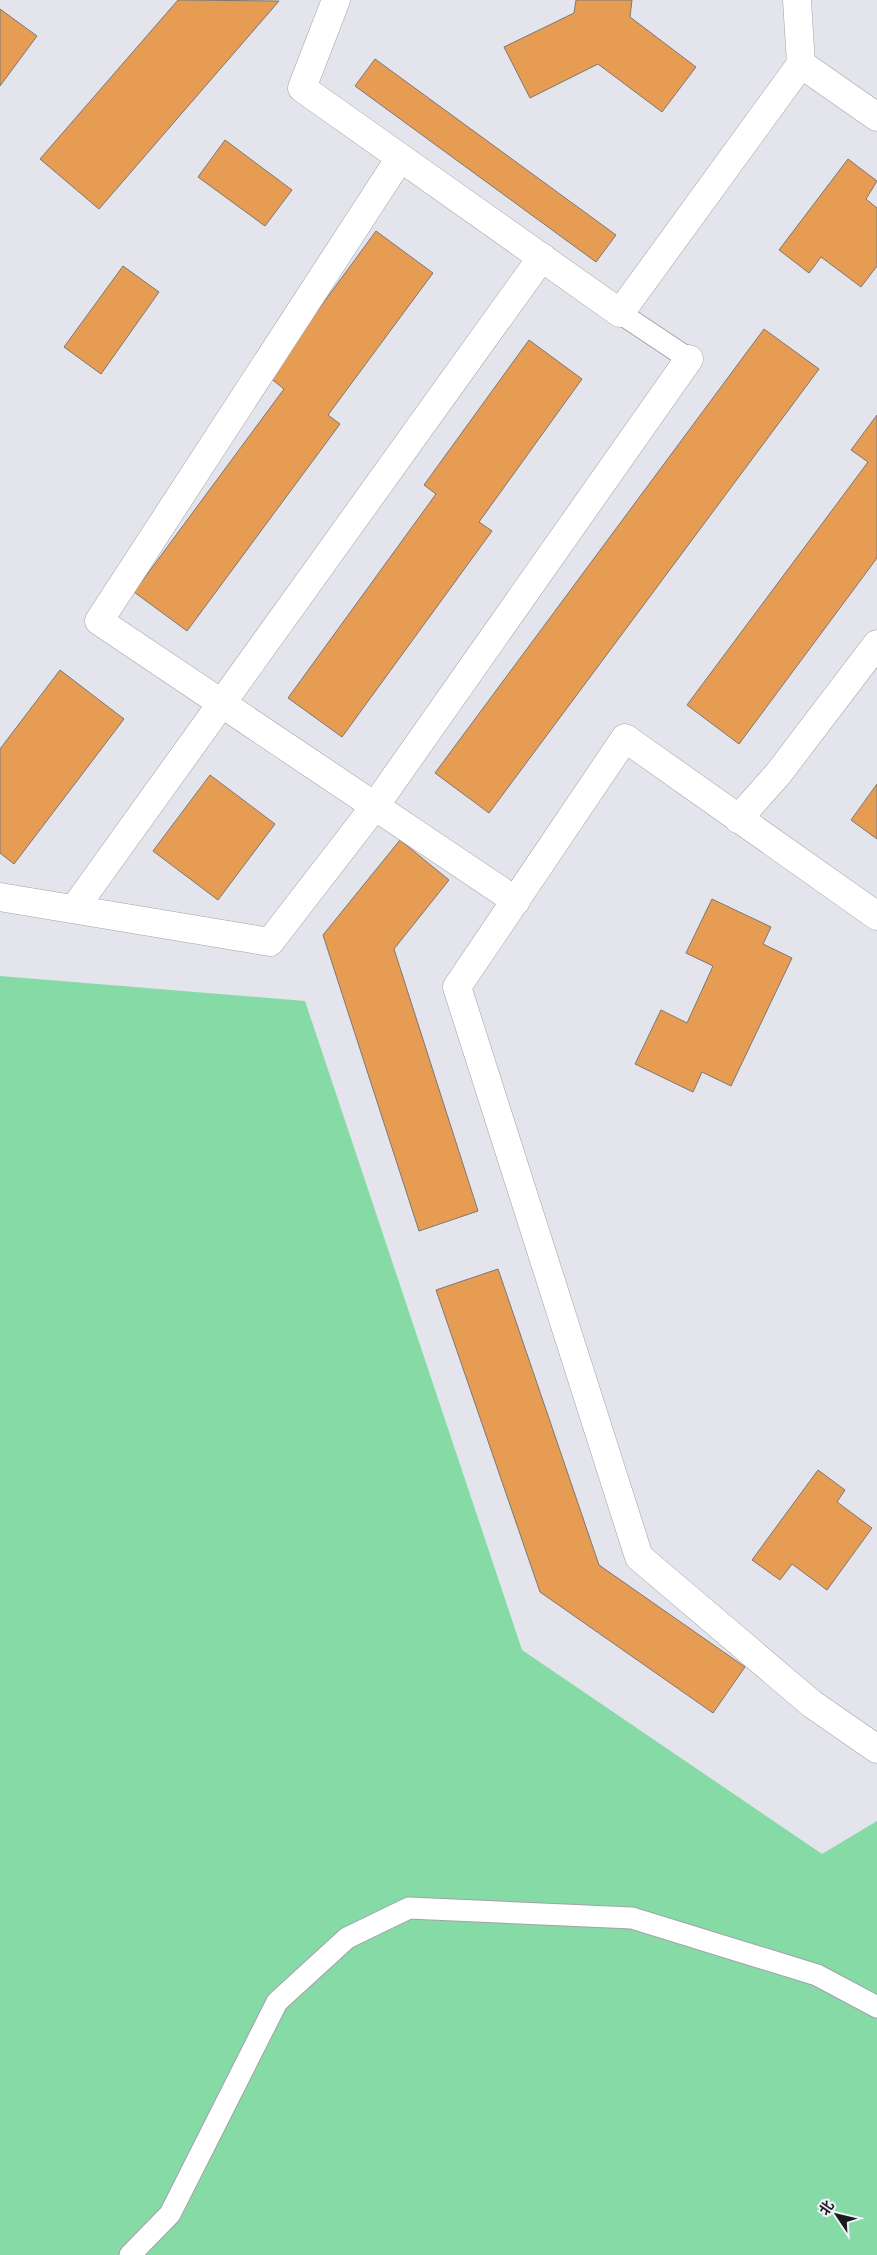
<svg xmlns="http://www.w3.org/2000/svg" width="877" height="2255" font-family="Figtree,'Noto Sans SC',sans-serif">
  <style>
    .green { fill: #85daa5 }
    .building { fill: #e79c54; stroke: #7d7772 }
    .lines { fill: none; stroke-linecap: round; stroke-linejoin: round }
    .lane-casing { stroke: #a2a2aa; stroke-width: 23 }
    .street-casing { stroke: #a2a2aa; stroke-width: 29 }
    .lane { stroke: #fff; stroke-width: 21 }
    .street { stroke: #fff; stroke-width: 28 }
  </style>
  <rect width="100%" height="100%" fill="#e3e4ec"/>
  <path class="green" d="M 0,976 L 305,1001 L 522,1650 L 822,1854 L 877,1821 L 877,2255 L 0,2255 Z"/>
  <g class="building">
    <path d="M 178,0 L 279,1 L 99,209 L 40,159 Z"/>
    <path d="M 576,0 L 632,0 L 630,17 L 696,67 L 662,112 L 598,64 L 530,98 L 504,47 L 574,13 Z"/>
    <path d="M 0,9 L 37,36 L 0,86 Z"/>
    <path d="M 375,59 L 616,235 L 596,262 L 355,86 Z"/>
    <path d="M 225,140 L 292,190 L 265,226 L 198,177 Z"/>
    <path d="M 848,159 L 877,181 L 866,199 L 877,208 L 877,266 L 861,287 L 821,257 L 809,273 L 779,250 Z"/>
    <path d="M 376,231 L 433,273 L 328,415 L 340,424 L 187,631 L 134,592 L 284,389 L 269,377 Z"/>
    <path d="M 123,266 L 159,292 L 101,374 L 64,347 Z"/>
    <path d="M 764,329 L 819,369 L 489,813 L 435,773 Z"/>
    <path d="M 529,340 L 582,379 L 479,522 L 492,531 L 342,737 L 288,698 L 436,494 L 424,485 Z"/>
    <path d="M 877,415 L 877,558 L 739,744 L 687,705 L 868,462 L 851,450 Z"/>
    <path d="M 60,670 L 124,719 L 14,864 L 0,853 L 0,749 Z"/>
    <path d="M 210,775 L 275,824 L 218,900 L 153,851 Z"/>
    <path d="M 877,784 L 877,839 L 851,820 Z"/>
    <path d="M 400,840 L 449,880 L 394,949 L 478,1211 L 419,1231 L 323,935 Z"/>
    <path d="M 712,899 L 771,927 L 763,944 L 792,958 L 731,1086 L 702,1072 L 693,1092 L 635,1064 L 661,1010 L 687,1023 L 713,966 L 686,953 Z"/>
    <path d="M 498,1269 L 599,1565 L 745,1667 L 713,1713 L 540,1592 L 436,1290 Z"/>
    <path d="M 818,1470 L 845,1490 L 837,1502 L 872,1528 L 827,1590 L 792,1564 L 780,1580 L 752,1560 Z"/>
  </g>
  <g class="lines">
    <g class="lane-casing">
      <g id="lane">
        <path d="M 620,313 L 689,359"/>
        <path d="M 130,2255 L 170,2214 L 277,2002 L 347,1938 L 409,1908 L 632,1918 L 817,1975 L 877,2007"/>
      </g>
    </g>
    <g class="street-casing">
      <g id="street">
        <path d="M 336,0 L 302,88 L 620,313 L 801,64"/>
        <path d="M 797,0 L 801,64 L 877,117"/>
        <path d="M 400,158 L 99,621 L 516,901"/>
        <path d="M 738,819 L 778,774 L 877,644"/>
        <path d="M 0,897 L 270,942 L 375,806 L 689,359"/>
        <path d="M 74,909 L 542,257"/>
        <path d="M 877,916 L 625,738 L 457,987 L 639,1557 L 812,1704 L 877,1749"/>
      </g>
    </g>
    <use href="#lane" class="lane"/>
    <use href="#street" class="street"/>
  </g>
  <g transform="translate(837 2215) rotate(305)" stroke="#f1f1f9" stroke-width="4" paint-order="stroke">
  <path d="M0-4L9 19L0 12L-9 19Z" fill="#1b1b1e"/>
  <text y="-8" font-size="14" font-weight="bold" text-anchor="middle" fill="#1b1b1e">北</text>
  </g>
</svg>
